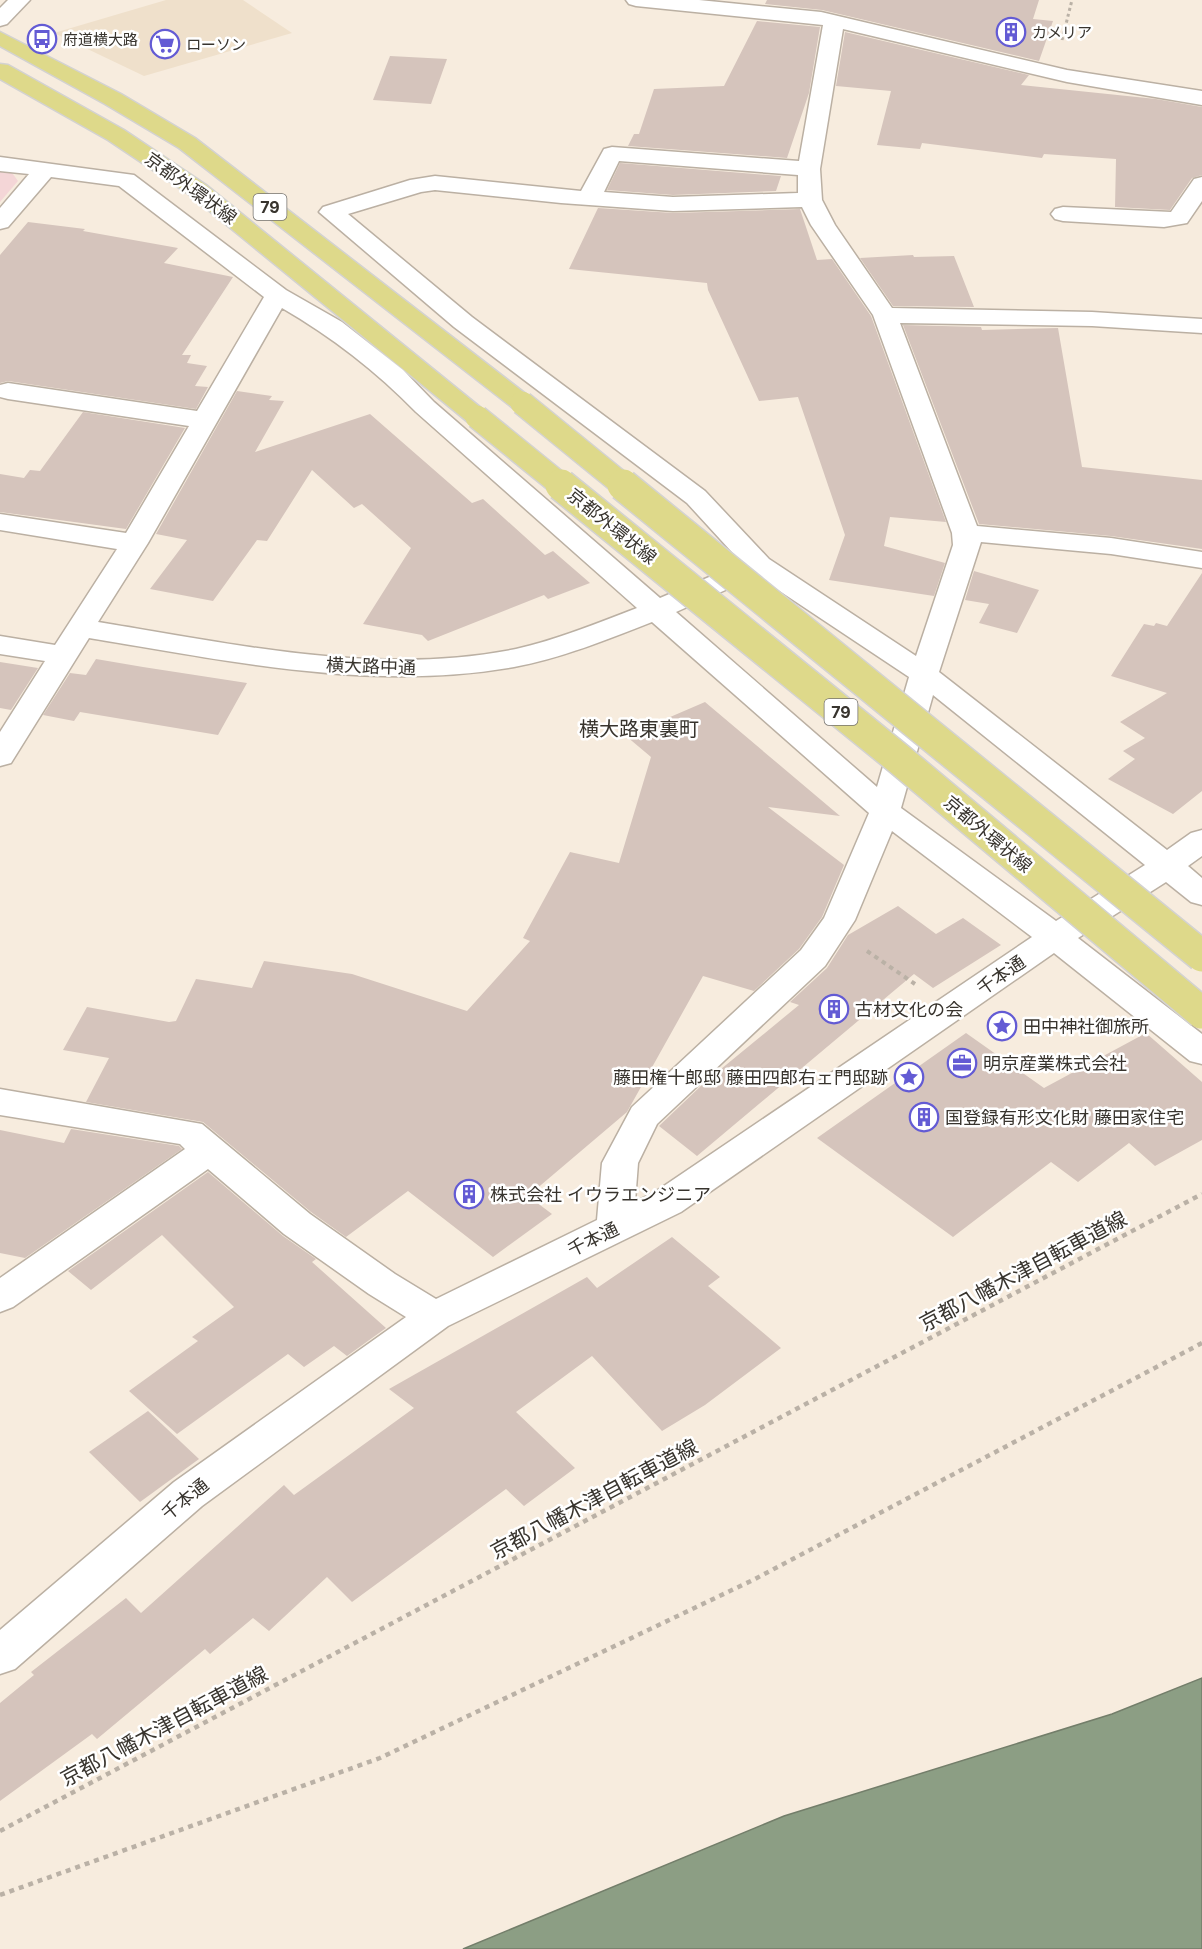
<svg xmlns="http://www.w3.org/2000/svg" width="1202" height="1949" font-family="Inter,'Noto Sans JP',sans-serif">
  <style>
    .built { fill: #efe0cb }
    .green { fill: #f4d6d7 }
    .water { fill: #8c9e84; stroke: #737e6a; stroke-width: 1.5 }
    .building { fill: #d5c4bc }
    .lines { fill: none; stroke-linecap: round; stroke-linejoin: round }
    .minor-casing { stroke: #bbb0a3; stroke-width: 3 }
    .major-casing { stroke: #d3d2d1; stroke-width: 3 }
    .path-far2 { stroke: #bab1a6; stroke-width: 3; stroke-dasharray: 3 3; stroke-linecap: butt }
    .path-far1 { stroke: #bab1a6; stroke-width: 4; stroke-dasharray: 4.5 4.5; stroke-linecap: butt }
    .path { stroke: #bab1a6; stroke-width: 4.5; stroke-dasharray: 5 5; stroke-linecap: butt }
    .minor { fill: #fff; fill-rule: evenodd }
    .major { fill: #ded98a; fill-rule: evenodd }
    .major-bridge-far1-casing { stroke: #d3d2d1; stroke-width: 26; stroke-linecap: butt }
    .major-bridge-casing { stroke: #d3d2d1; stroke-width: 34; stroke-linecap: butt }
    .major-bridge-far1 { stroke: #ded98a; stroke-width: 23 }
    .major-bridge { stroke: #ded98a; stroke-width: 31 }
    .labels { text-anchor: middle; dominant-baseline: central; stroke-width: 5; stroke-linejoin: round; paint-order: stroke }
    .far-poi-label { font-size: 15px; fill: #38342e; stroke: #fff; text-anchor: start }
    .shield { fill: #fff; stroke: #74716d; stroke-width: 1.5 }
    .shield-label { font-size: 16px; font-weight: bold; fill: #38342e }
    .street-label { font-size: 18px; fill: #38342e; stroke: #fff }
    .poi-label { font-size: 18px; fill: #38342e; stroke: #fff; text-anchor: start }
    .neighbourhood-label { font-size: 20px; fill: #38342e; stroke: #fff }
    .near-street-label { font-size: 21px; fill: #38342e; stroke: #fff }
  </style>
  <rect width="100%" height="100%" fill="#f7ecde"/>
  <path class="built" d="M 166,0 L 243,0 L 292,33 L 144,76 L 54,33 Z"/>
  <path class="green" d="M 0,169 L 10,170 L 18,181 L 0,202 Z"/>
  <path class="water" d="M 1202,1678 L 1202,1949 L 463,1949 L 784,1816 L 1112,1714 Z"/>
  <g class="building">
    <path d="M 767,0 L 1039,0 L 1033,19 L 1053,21 L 1039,61 L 822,10 L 765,4 Z"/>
    <path d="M 757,21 L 820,27 L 809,93 L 787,158 L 628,146 L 634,134 L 639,134 L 654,89 L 724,86 Z"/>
    <path d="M 845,32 L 1029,75 L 1021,85 L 1156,99 L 1202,107 L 1202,175 L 1192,178 L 1170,210 L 1115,207 L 1116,159 L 1044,154 L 1042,158 L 922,143 L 920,149 L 877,145 L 891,91 L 836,86 Z"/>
    <path d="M 390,56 L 447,59 L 431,104 L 373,100 Z"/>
    <path d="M 620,163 L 781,176 L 776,191 L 673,195 L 607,190 Z"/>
    <path d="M 598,208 L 673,213 L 800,209 L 817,260 L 832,259 L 871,316 L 946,522 L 890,517 L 884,546 L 945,563 L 934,596 L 829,580 L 845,535 L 798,397 L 759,401 L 708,290 L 707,283 L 569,269 Z"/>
    <path d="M 28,222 L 85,229 L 83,231 L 178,248 L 164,263 L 233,277 L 182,355 L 191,355 L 187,363 L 207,366 L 195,386 L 208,387 L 196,409 L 8,381 L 0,383 L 0,255 Z"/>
    <path d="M 913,255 L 914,257 L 954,256 L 974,307 L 893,306 L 860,258 Z"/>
    <path d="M 903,325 L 981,327 L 982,330 L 1058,328 L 1082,467 L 1202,480 L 1202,549 L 1111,536 L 979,524 Z"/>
    <path d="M 237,391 L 272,396 L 269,400 L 284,401 L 255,452 L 370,414 L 472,503 L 483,499 L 545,555 L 553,551 L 590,583 L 548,599 L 544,595 L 428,641 L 422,635 L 363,624 L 411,548 L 362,504 L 354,508 L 312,470 L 267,541 L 257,540 L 213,601 L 150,589 L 187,540 L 156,534 Z"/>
    <path d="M 83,412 L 185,428 L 126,529 L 0,512 L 0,474 L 24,478 L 30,470 L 40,471 Z"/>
    <path d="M 974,571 L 1039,590 L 1017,633 L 979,623 L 989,604 L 965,600 Z"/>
    <path d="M 1202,573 L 1202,791 L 1173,814 L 1108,779 L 1135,759 L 1123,751 L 1145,738 L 1120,722 L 1167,693 L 1111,676 L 1144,624 L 1154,626 L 1156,623 L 1167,626 Z"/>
    <path d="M 96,659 L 143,667 L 247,683 L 218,735 L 80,712 L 74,721 L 43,715 L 70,673 L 86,675 Z"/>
    <path d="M 0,662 L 38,668 L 11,710 L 0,708 Z"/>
    <path d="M 705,702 L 840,816 L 768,807 L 844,865 L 822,917 L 799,949 L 754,991 L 703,976 L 627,1112 L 528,1196 L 552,1214 L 493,1257 L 408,1191 L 346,1237 L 311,1212 L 203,1122 L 86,1102 L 109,1058 L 63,1050 L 87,1007 L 169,1022 L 176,1021 L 196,979 L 252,988 L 264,961 L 352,974 L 467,1011 L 530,941 L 523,938 L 570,852 L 619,863 L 651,757 L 626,736 Z"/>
    <path d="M 898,906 L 936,934 L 963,918 L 1001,945 L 933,988 L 914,974 L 697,1156 L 659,1126 L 704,1083 L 799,1005 L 790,1002 L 827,968 L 848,935 Z"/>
    <path d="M 966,1033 L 1044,1088 L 1146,1033 L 1202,1082 L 1202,1140 L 1155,1166 L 1129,1143 L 1078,1182 L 1051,1162 L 953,1237 L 817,1138 Z"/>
    <path d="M 71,1129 L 179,1146 L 182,1149 L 25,1258 L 0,1253 L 0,1130 L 64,1143 Z"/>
    <path d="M 208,1172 L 283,1236 L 316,1259 L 312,1262 L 386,1328 L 347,1356 L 334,1346 L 304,1367 L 288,1354 L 177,1434 L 129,1391 L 198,1341 L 192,1337 L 234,1307 L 162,1235 L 91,1290 L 68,1271 Z"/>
    <path d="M 672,1237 L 720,1277 L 708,1286 L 781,1348 L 705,1405 L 662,1431 L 592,1356 L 516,1412 L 575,1468 L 524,1506 L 506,1489 L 352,1602 L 327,1577 L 269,1631 L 253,1618 L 210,1654 L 205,1649 L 97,1739 L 92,1734 L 0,1801 L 0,1703 L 34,1675 L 31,1672 L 126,1598 L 141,1613 L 284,1485 L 294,1495 L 414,1408 L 389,1389 L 587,1277 L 597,1288 Z"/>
    <path d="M 148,1411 L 199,1459 L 140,1502 L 89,1452 Z"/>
  </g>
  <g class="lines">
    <g class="minor-casing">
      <g id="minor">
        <path d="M 8,0 L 30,0 L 7,24 L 0,26 L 0,8 Z"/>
        <path d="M 626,0 L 699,0 L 821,12 L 1067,70 L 1202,91 L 1202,105 L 1067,82 L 843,29 L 820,169 L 822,200 L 835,225 L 892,308 L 1092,312 L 1202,319 L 1202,333 L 1092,326 L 900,323 L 977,526 L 1111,538 L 1202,552 L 1202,568 L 1111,554 L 981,542 L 939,672 L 1167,850 L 1191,833 L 1202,830 L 1202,856 L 1188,866 L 1202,878 L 1202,905 L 1191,902 L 1166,882 L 1078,938 L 1202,1034 L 1202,1064 L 1190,1061 L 1054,953 L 681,1212 L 448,1326 L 202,1506 L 15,1669 L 0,1674 L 0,1630 L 174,1482 L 406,1317 L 369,1294 L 284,1234 L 208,1169 L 13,1307 L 0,1312 L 0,1278 L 185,1149 L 180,1144 L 0,1115 L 0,1089 L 202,1124 L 310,1214 L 395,1274 L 436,1299 L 597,1220 L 602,1163 L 632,1107 L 801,950 L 824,918 L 869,813 L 652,622 C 609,639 559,659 514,667 C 372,692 229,661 89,638 L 11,763 L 0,766 L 0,732 L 45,661 L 0,654 L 0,636 L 55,645 L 117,549 L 0,530 L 0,514 L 126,533 L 189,426 L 8,399 L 0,397 L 0,385 L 8,383 L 197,411 L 264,297 L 119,186 L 51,177 L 8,227 L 0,229 L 0,208 L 29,174 L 0,171 L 0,157 L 134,175 L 286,290 L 342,322 L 403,370 L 434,402 L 660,598 L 742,563 L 687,503 L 454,327 L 319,212 L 323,207 L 410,180 L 435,176 L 581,191 L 604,149 L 612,147 L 799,161 L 823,25 L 636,6 L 629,4 ZM 619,161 L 798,175 L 798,193 L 673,197 L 604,192 ZM 435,190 L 561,203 L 673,211 L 802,207 L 811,225 L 873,315 L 952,533 L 953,545 L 916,656 L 769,559 L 705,491 L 472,317 L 348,214 L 421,192 ZM 282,308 C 332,337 376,371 416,412 L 637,608 C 598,623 556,640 516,649 C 379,677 234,644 98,622 L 148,543 ZM 757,576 L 909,677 L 877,787 L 676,612 ZM 933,695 L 1145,865 L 1056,921 L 901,808 ZM 892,831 L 1032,937 L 655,1192 L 635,1202 L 638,1163 L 657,1124 L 825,966 L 855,920 Z"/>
        <path d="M 1202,177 L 1202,201 L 1187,223 L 1164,227 L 1063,221 L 1055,219 L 1051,214 L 1055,209 L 1063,207 L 1171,212 L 1194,179 Z"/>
      </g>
    </g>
    <g class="major-casing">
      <g id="major">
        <path d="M 0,32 L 121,94 L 195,138 L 531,398 L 535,403 L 531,408 L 522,411 L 513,408 L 179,148 L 105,104 L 0,46 Z"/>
        <path d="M 0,64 L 8,65 L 124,130 L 206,185 L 486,412 L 490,417 L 486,422 L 477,425 L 468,422 L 190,195 L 108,140 L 0,79 Z"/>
      </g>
    </g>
    <path class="path-far2" d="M 1062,40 L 1072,0"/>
    <path class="path-far1" d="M 867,951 L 915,984"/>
    <g class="path">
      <path d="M 0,1831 L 1202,1194"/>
      <path d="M 0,1895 L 380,1758 L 753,1580 L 1202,1343"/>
    </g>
    <use href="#minor" class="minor"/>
    <use href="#major" class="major"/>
    <g class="major-bridge-far1-casing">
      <g id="major-bridge-far1">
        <path d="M 522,403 L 624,486"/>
        <path d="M 477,417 L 562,486"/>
      </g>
    </g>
    <g class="major-bridge-casing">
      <g id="major-bridge">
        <path d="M 561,485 L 899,759 L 1202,1013"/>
        <path d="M 623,485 L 1202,956"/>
      </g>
    </g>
    <use href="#major-bridge-far1" class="major-bridge-far1"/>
    <use href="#major-bridge" class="major-bridge"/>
  </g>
  <defs>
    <g id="building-ring" transform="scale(1.5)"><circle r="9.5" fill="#fff" stroke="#635bd4" stroke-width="1.5"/><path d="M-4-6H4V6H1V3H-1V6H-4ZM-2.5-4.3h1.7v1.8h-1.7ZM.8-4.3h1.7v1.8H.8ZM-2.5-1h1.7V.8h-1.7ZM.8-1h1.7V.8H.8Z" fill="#635bd4"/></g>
    <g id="bus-ring" transform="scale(1.5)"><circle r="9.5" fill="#fff" stroke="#635bd4" stroke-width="1.5"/><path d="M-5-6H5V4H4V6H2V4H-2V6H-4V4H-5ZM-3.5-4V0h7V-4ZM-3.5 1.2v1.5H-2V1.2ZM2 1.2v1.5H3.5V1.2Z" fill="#635bd4"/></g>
    <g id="supermarket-ring" transform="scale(1.5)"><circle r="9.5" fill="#fff" stroke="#635bd4" stroke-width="1.5"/><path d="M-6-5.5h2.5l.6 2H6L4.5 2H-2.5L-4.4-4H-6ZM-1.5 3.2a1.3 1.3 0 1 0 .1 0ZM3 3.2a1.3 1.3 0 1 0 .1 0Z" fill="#635bd4"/></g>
    <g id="sight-ring" transform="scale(1.5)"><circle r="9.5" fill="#fff" stroke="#635bd4" stroke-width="1.5"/><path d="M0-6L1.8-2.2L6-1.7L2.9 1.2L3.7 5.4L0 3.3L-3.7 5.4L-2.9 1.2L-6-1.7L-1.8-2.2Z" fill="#635bd4"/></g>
    <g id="office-ring" transform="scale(1.5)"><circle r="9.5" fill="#fff" stroke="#635bd4" stroke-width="1.5"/><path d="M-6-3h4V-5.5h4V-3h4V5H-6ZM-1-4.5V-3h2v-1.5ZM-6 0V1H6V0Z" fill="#635bd4"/></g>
  </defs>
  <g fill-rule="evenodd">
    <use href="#building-ring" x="1011" y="32"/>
    <use href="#bus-ring" x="42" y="39"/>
    <use href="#supermarket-ring" x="165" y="44"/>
    <use href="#building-ring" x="834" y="1009"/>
    <use href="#sight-ring" x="1002" y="1026"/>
    <use href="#office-ring" x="962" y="1063"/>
    <use href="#sight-ring" x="909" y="1077"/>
    <use href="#building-ring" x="924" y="1117"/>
    <use href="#building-ring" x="469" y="1194"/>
  </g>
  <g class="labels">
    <g class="far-poi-label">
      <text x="1032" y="32">カメリア</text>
      <text x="63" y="39">府道横大路</text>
      <text x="186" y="44">ローソン</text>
    </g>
    <g class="shield">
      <rect x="253.5" y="194" width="33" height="26" rx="4.5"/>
      <rect x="824.5" y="699" width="33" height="26" rx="4.5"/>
    </g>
    <g class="shield-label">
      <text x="270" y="207">79</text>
      <text x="841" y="712">79</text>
    </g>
    <g class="street-label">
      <text transform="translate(191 188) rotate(36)">京都外環状線</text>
      <text transform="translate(612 526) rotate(39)">京都外環状線</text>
      <text transform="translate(371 666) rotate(2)">横大路中通</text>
      <text transform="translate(988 834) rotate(40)">京都外環状線</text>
      <text transform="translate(1001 975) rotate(-35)">千本通</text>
      <text transform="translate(593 1239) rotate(-26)">千本通</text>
      <text transform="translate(185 1499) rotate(-39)">千本通</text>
    </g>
    <g class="poi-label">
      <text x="855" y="1009">古材文化の会</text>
      <text x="1023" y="1026">田中神社御旅所</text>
      <text x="983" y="1063">明京産業株式会社</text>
      <text x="888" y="1077" text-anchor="end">藤田権十郎邸 藤田四郎右ェ門邸跡</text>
      <text x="945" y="1117">国登録有形文化財 藤田家住宅</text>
      <text x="490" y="1194">株式会社 イウラエンジニア</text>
    </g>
    <g class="neighbourhood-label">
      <text x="639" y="729">横大路東裏町</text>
    </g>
    <g class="near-street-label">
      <text transform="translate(1023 1271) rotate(-28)">京都八幡木津自転車道線</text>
      <text transform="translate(594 1499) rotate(-28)">京都八幡木津自転車道線</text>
      <text transform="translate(164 1726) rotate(-28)">京都八幡木津自転車道線</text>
    </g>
  </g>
</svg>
